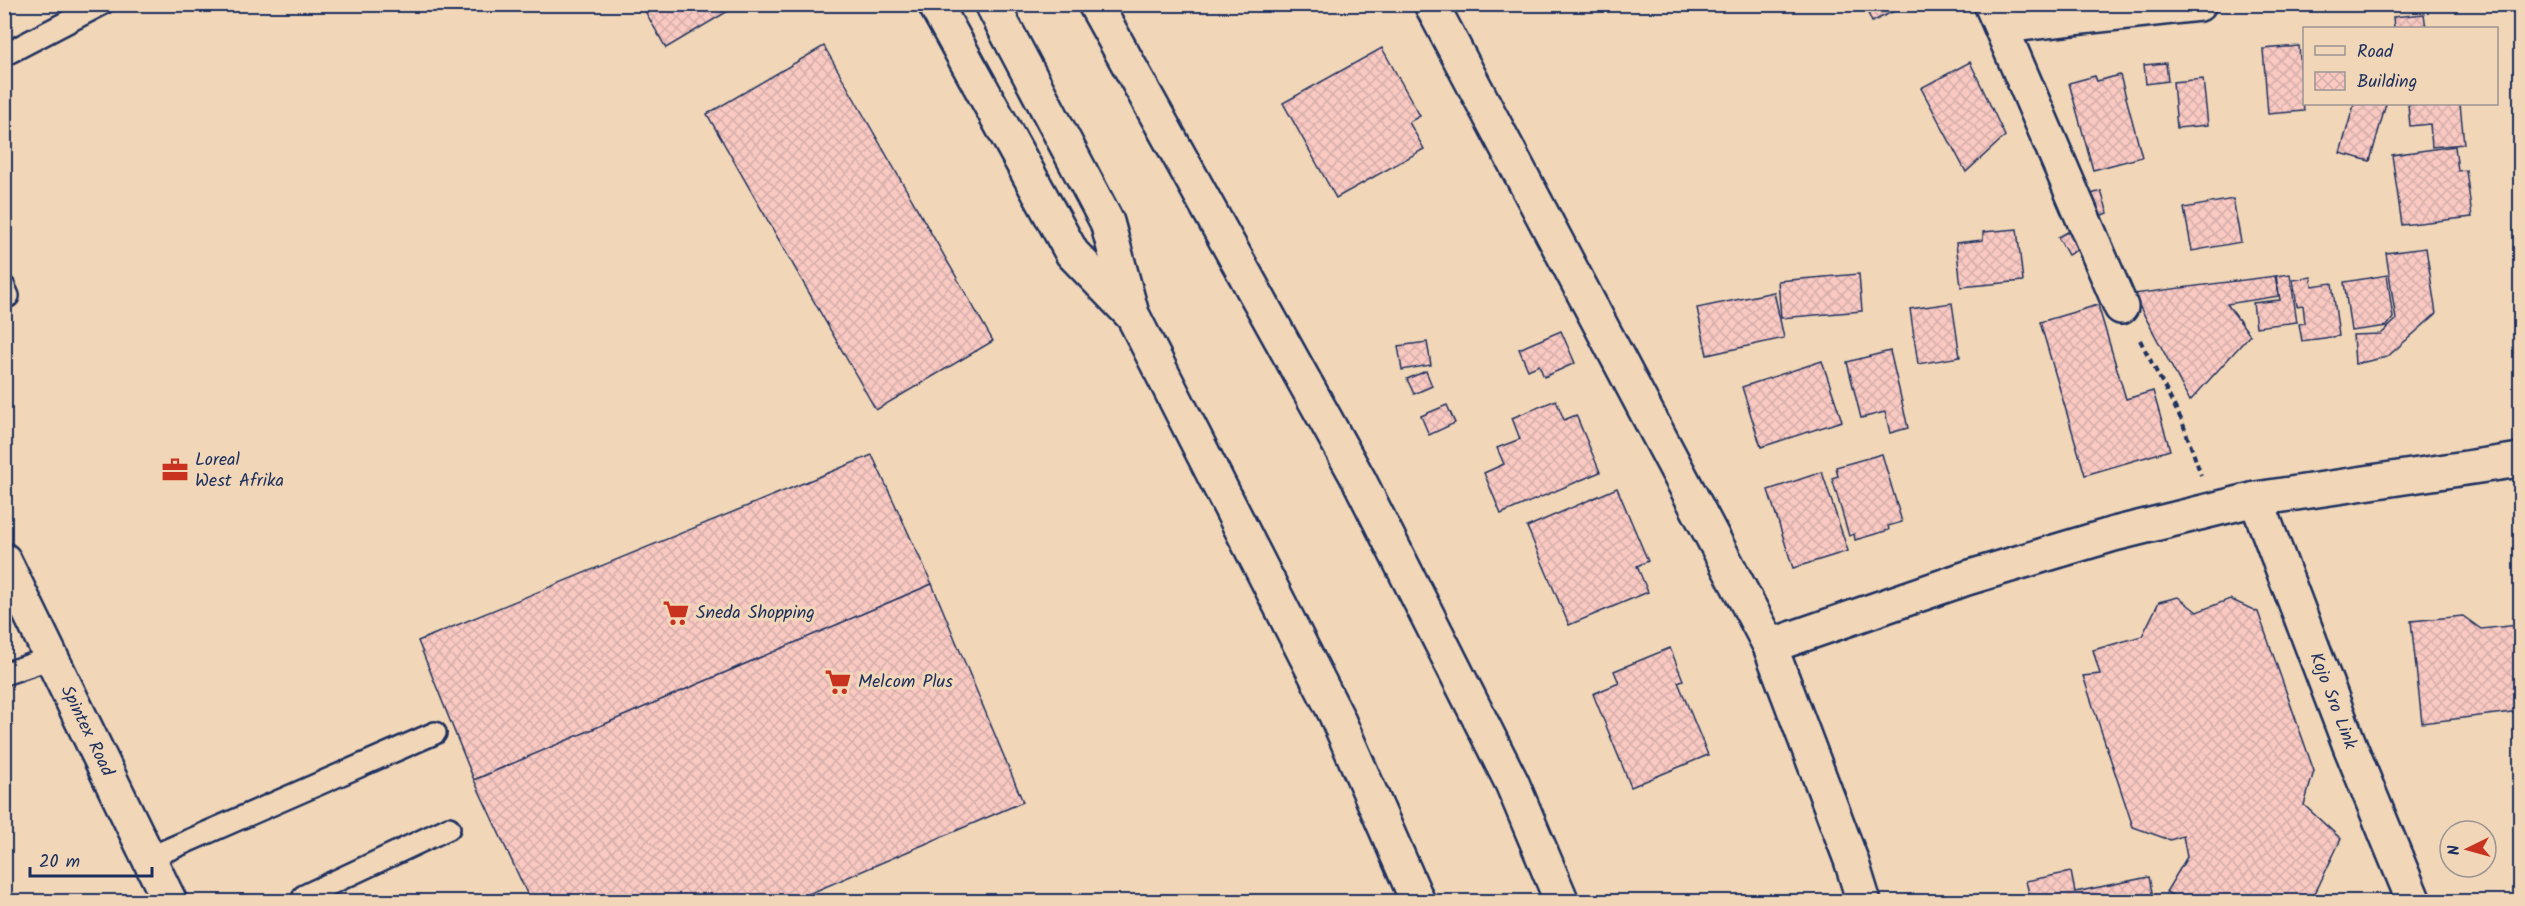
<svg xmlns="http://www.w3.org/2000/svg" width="2525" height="906" font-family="Kalam,sans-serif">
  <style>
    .building { fill: url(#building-cross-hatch); stroke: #1b2f5e; stroke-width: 1.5 }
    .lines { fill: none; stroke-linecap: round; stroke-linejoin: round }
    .service-casing { stroke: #1b2f5e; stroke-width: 26 }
    .minor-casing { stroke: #1b2f5e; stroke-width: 38 }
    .secondary-casing { stroke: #1b2f5e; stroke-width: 38 }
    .path { stroke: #1b2f5e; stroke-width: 4; stroke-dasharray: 6 4.5; stroke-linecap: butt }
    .service { stroke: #f1d7b8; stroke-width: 21 }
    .minor { stroke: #f1d7b8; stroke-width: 33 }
    .secondary { stroke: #f1d7b8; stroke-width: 33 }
    .labels { text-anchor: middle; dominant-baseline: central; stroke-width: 6; stroke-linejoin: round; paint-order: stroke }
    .poi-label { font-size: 18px; fill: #1b2f5e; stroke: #f1d7b8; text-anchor: start }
    .street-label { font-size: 18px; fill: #1b2f5e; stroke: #f1d7b8 }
  </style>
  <defs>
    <pattern id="building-cross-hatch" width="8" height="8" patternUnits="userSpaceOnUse" patternTransform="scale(1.5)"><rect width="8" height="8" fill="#f9c9c2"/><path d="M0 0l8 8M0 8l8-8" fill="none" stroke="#d5ada9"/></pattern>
  </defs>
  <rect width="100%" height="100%" fill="#f1d7b8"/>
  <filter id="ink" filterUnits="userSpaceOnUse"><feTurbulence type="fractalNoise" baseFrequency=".0167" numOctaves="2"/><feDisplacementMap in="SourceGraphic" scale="12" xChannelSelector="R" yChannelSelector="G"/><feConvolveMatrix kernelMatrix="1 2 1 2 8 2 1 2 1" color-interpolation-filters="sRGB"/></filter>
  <g filter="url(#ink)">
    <g class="building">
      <path d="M 641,4 L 740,4 L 666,48 Z"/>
      <path d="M 1864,4 L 1908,4 L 1872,22 Z"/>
      <path d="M 2424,14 L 2426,28 L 2394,28 L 2393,17 Z"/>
      <path d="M 824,46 L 993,341 L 876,410 L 707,114 Z"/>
      <path d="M 2299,46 L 2304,111 L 2268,114 L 2263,49 Z"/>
      <path d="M 1382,48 L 1420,116 L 1409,122 L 1424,149 L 1336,198 L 1283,103 Z"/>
      <path d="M 1970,62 L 2005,136 L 1966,172 L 1921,88 Z"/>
      <path d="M 2166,63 L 2168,81 L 2146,84 L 2144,65 Z"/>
      <path d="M 2120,75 L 2142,157 L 2093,170 L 2069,83 L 2095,76 L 2097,81 Z"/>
      <path d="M 2203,79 L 2208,125 L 2177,128 L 2173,82 Z"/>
      <path d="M 2354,104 L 2386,104 L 2370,161 L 2340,153 Z"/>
      <path d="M 2408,104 L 2460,104 L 2464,144 L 2432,147 L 2430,124 L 2410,126 Z"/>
      <path d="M 2455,146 L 2458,171 L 2466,170 L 2472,217 L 2402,225 L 2392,155 Z"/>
      <path d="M 2101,191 L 2108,213 L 2089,219 L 2082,197 Z"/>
      <path d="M 2233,199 L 2241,242 L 2192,251 L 2184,208 Z"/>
      <path d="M 2081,225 L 2091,242 L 2068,255 L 2058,237 Z"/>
      <path d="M 2017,229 L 2023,281 L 1961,287 L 1956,243 L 1983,240 L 1983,232 Z"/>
      <path d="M 2426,248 L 2436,314 L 2387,357 L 2355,364 L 2353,335 L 2381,334 L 2396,320 L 2386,253 Z"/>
      <path d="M 1859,274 L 1862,311 L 1781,318 L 1778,281 Z"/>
      <path d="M 2290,274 L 2297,322 L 2256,327 L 2253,303 L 2280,300 L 2276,276 Z"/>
      <path d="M 2387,275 L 2393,318 L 2387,326 L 2351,331 L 2344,282 Z"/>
      <path d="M 2275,276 L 2279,296 L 2227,304 L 2250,335 L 2190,401 L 2133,294 Z"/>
      <path d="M 2311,277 L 2312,286 L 2332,283 L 2339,336 L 2302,341 L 2299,324 L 2305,323 L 2303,305 L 2297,306 L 2293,280 Z"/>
      <path d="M 1774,292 L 1784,338 L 1707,355 L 1697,308 Z"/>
      <path d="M 1952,303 L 1960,357 L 1918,364 L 1910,309 Z"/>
      <path d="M 2098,305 L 2126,399 L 2153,391 L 2170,450 L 2085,475 L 2040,322 Z"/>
      <path d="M 1561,331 L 1575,363 L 1544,377 L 1539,365 L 1528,370 L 1519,349 Z"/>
      <path d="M 1427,342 L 1431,365 L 1402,370 L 1398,346 Z"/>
      <path d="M 1890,351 L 1908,428 L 1890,433 L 1885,412 L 1861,418 L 1847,362 Z"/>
      <path d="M 1822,361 L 1842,421 L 1761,447 L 1742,387 Z"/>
      <path d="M 1426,371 L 1432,386 L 1414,394 L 1407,379 Z"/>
      <path d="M 1556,400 L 1564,420 L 1576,415 L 1600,472 L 1501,514 L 1484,473 L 1504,464 L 1497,448 L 1520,439 L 1512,418 Z"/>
      <path d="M 1447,405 L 1455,423 L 1429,435 L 1421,416 Z"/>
      <path d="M 1882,454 L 1902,522 L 1888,526 L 1889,530 L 1855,540 L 1854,534 L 1849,536 L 1832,478 L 1838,476 L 1836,467 Z"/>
      <path d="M 872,455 L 932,584 L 474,780 L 418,641 Z"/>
      <path d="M 1822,472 L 1848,551 L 1793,568 L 1768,490 Z"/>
      <path d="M 1617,488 L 1648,561 L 1637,566 L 1648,592 L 1569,625 L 1527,527 Z"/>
      <path d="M 932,584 L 1023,802 L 790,902 L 531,902 L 474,780 Z"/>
      <path d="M 2178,597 L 2197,612 L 2230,599 L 2258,612 L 2314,771 L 2304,805 L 2341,839 L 2311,902 L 2186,902 L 2166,892 L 2187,857 L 2183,836 L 2170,840 L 2133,827 L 2083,676 L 2100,674 L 2093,650 L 2142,636 L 2159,602 Z"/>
      <path d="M 2463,616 L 2481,629 L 2518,625 L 2520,711 L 2422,723 L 2411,621 Z"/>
      <path d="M 1670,648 L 1683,680 L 1678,682 L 1708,755 L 1631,787 L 1593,694 L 1619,683 L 1614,671 Z"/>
      <path d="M 2071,872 L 2075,892 L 2149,877 L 2154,902 L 2031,902 L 2026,881 Z"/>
    </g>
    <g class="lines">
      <g class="service-casing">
        <g id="service">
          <path d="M 4,55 L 102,4"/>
          <path d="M 4,287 L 8,296"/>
          <path d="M 4,674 L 51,658"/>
          <path d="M 149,858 L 435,733"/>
          <path d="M 304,896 L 449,828"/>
        </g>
      </g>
      <g class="minor-casing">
        <g id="minor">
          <path d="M 935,4 L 1072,253 L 1130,313"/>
          <path d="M 992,4 L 1107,222 L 1132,314 L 1336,715 L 1418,902"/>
          <path d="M 1095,4 L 1359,480 L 1512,783 L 1562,902"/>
          <path d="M 1431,4 L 1770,646 L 1851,860 L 1864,902"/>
          <path d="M 1991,4 L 2121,307"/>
          <path d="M 2002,26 L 2199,4"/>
          <path id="s1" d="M 2256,499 L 2350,746 L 2414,902"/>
          <path d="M 1770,646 L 1967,578 L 2114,534 L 2256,499 L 2520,460"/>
        </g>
      </g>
      <g class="secondary-casing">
        <g id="secondary">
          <path id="s2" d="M 4,560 L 170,902"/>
        </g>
      </g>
      <path class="path" d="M 2140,340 L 2182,421 L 2201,475"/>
      <use href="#service" class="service"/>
      <use href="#minor" class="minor"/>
      <use href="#secondary" class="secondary"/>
    </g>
  </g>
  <defs>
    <g id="office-bare" transform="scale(2.07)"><path d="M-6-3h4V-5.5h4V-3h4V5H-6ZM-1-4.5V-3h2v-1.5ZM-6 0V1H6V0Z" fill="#c8321e" stroke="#f1d7b8" stroke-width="2.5" paint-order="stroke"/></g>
    <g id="supermarket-bare" transform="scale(2.07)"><path d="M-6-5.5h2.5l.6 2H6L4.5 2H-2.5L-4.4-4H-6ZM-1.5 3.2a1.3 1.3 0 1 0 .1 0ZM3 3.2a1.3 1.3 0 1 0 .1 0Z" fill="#c8321e" stroke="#f1d7b8" stroke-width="2.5" paint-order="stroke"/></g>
  </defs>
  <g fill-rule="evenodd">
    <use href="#office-bare" x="175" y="470"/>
    <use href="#supermarket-bare" x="676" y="613"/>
    <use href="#supermarket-bare" x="838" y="682"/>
  </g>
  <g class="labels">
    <g class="poi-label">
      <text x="195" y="460">Loreal<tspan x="195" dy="21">West Afrika</tspan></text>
      <text x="696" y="613">Sneda Shopping</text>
      <text x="858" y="682">Melcom Plus</text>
    </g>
    <g class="street-label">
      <text stroke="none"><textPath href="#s1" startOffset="216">Kojo Sro Link</textPath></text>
      <text stroke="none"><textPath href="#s2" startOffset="190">Spintex Road</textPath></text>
    </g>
  </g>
  <rect width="2525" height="906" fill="none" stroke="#f1d7b8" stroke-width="24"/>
  <rect x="12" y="12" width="2501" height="882" fill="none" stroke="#1b2f5e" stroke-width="2" filter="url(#ink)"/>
  <rect x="2303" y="27" width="195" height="78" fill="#f1d7b8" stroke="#9b9494" stroke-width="1.5"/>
  <rect x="2315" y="46" width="30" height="9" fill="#f1d7b8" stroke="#9b9494" stroke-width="1.5"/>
  <text x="2357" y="57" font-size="18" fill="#1b2f5e">Road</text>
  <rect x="2315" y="72" width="30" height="18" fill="url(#building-cross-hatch)" stroke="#9b9494" stroke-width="1.5"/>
  <text x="2357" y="87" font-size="18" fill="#1b2f5e">Building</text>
  <g transform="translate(2468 849) rotate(265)"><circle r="28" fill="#f1d7b8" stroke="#9b9494" stroke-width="1.5"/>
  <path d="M0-4.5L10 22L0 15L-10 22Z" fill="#c8321e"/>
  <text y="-9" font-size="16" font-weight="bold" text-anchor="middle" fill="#1b2f5e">N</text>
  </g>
  <path d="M30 867v9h122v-9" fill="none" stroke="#1b2f5e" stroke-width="3"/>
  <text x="39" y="867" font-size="18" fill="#1b2f5e" stroke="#f1d7b8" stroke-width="4.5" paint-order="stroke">20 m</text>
</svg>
